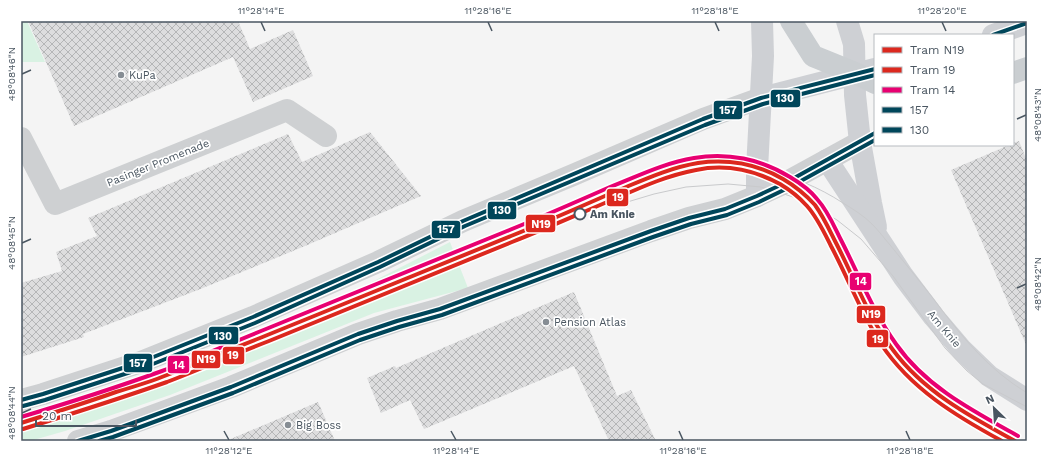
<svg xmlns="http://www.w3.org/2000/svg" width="1048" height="462" font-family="'Work Sans',sans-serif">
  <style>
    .grass { fill: #d9f2e3 }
    .building { fill: url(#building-cross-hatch) }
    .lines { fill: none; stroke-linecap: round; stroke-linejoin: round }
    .pedestrian { stroke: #ced0d2; stroke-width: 22 }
    .tertiary { stroke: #ced0d2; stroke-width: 22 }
    .secondary { stroke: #ced0d4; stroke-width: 22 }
    .primary { stroke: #caced1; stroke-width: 22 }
    .tram { stroke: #c9cacc; stroke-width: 1 }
    .bus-1-casing { stroke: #fff; stroke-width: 7 }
    .bus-2-casing { stroke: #fff; stroke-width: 7 }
    .bus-1 { stroke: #00465a; stroke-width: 4 }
    .bus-2 { stroke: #00465a; stroke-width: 4 }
    .tram-1-casing { stroke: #fff; stroke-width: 7 }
    .tram-2-casing { stroke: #fff; stroke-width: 7 }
    .tram-3-casing { stroke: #fff; stroke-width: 7 }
    .tram-1 { stroke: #dc281e; stroke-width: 4 }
    .tram-2 { stroke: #dc281e; stroke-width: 4 }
    .tram-3 { stroke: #e80071; stroke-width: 4 }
    .ticks { fill: none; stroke: #4a5661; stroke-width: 1.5 }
    .poi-dot { fill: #868d94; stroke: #fff; stroke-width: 1.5 }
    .stop-dot { fill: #fff; stroke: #4a5661; stroke-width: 2 }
    .labels { text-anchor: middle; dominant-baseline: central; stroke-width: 3.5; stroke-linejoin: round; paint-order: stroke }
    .poi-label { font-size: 11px; fill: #4a5661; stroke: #fff; text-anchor: start }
    .street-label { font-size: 11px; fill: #4a5661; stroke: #fff }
    .stop-label { font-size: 11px; font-weight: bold; fill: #4a5661; stroke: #fff; text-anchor: start }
    .line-badge { stroke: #fff; stroke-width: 1.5 }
    .badge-label { font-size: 11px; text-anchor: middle; font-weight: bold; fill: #fff }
    .neatline { fill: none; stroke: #4a5661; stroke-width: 1.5 }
    .ticks-label { font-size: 10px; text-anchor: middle; fill: #4a5661 }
  </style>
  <defs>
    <pattern id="building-cross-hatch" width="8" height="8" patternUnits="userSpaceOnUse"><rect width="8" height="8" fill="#ddddde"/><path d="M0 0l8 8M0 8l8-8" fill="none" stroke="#b5b6b7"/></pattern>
  </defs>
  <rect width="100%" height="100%" fill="#f4f4f4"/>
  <g class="grass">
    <path d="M 21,21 L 27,21 L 45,62 L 21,62 Z"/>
    <path d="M 450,242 L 468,288 L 374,313 L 170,395 L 65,431 L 30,441 L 21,441 L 21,413 L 56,403 L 162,368 L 366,285 Z"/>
  </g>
  <g class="building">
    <path d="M 28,21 L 238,21 L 250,49 L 293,30 L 313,76 L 253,102 L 233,57 L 74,126 Z"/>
    <path d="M 370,132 L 421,196 L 305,246 L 198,290 L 83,334 L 84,337 L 21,357 L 21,283 L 62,271 L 56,252 L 97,236 L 88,218 L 288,134 L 302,162 Z"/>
    <path d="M 1019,141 L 1027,161 L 1027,347 L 951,170 L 1009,145 L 1013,145 L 1013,143 Z"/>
    <path d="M 574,292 L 617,396 L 631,390 L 656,441 L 609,441 L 574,366 L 424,429 L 410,400 L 381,413 L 367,378 L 395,366 L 396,368 Z"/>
    <path d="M 318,402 L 335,441 L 226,441 Z"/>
  </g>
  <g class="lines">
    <path class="pedestrian" d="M 21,138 L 55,204 L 287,110 L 326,136"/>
    <g class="tertiary">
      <path d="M 21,400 L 43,394 L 141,362 L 253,317 L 378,262 L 463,221 L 573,175 L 703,119 L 761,98"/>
      <path d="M 78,441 L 111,431 L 231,387 L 358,334 L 397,321 L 440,309 L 651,231 L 689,218 L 725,209 L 757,196 L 787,182 L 860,142"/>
    </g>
    <g class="secondary">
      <path d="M 847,21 L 854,44 L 855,95 L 860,142 L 871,203 L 876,227"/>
      <path d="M 993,35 L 1027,23"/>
      <path d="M 761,98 L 875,69"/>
      <path d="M 827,160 L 903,276 L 934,317 L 962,350 L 989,376 L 1027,400"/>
      <path d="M 757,196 L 757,169 L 763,56 L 762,21"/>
    </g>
    <g class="primary">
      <path d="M 791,21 L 813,56 L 855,73 L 875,83"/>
      <path d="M 1013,73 L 1027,68"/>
    </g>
    <g class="tram">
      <path d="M 648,178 C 659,175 670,172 680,170 C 738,160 794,171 843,203 C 853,209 864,216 872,224 C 879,231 884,238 890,245 C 904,262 918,279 932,297 C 956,329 979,359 1012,383 C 1017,386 1022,390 1027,393"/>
      <path d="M 624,203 L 654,194 L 686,187 L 728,184 L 761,187 L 781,193 L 805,201 L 837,220 L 861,239 L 893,276 L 945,348 L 967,371 L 983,384 L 1027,407"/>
    </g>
    <g class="bus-1-casing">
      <g id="bus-1">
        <path d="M 993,35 L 1027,23"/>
        <path d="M 21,400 L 43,394 L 141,362 L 253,317 L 378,262 L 463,221 L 703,119 L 761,98 L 875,69"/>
        <path d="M 78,441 L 111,431 L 231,387 L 358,334 L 397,321 L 440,309 L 651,231 L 689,218 L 725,209 L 757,196 L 787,182 L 875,133"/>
      </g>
    </g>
    <g class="bus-2-casing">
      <g id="bus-2">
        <path d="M 23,406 L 45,400 L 143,368 L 255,323 L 380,267 L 465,226 L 705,125 L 763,104 L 875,75"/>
        <path d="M 99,441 L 113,437 L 233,393 L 360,340 L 399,327 L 442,315 L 653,237 L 691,224 L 727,215 L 759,202 L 790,187 L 875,140"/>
      </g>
    </g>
    <use href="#bus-1" class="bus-1"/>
    <use href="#bus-2" class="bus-2"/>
    <g class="tram-1-casing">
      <path id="tram-1" d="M 21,423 C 53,413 85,403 116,392 C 133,387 150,382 167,375 C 198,363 229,350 260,338 C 344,304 427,270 511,236 C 546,222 580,207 614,192 C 641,181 668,168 698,163 C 727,159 757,164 783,179 C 795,186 806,195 815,205 C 823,216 829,229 835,241 C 854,277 868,317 893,350 C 924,392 971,417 1015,441"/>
    </g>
    <g class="tram-2-casing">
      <path id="tram-2" d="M 23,429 C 71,414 119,399 167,382 C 201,369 235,354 269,341 C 350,308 431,275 512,242 C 548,228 583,212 619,197 C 644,186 669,175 696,170 C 725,164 754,170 780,184 C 790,190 799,197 807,206 C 817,217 824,232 831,246 C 848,278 861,313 881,344 C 911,389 956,416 1002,441"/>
    </g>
    <g class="tram-3-casing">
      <path id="tram-3" d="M 21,417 C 68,403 115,388 162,371 C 197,358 231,343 266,329 C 346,297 426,264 507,231 C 542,217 576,202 610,187 C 638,176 664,163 694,158 C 727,152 761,159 790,177 C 800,183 810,190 817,199 C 828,211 834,226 841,240 C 859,275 873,312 896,344 C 926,387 973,411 1018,436"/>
    </g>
    <use href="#tram-1" class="tram-1"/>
    <use href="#tram-2" class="tram-2"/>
    <use href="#tram-3" class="tram-3"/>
  </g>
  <path class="ticks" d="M 261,22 L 265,31M 488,22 L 492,31M 715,22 L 719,31M 942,22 L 946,31M 22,74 L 31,70M 1017,119 L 1026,115M 22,243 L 31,239M 1017,288 L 1026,284M 22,413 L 31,409M 224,431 L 229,440M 451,431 L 456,440M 679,431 L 683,440M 906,431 L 910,440"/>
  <g class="poi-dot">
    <circle cx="121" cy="75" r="4"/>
    <circle cx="546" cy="322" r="4"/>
    <circle cx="288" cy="425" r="4"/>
  </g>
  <circle class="stop-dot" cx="580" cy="214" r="5.5"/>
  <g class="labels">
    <g class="poi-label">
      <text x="129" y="75">KuPa</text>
      <text x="554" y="322">Pension Atlas</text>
      <text x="296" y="425">Big Boss</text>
    </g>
    <g class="street-label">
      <text transform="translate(158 163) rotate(-22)">Pasinger Promenade</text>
      <text transform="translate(944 329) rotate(50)">Am Knie</text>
    </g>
    <g class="stop-label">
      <text x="590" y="214">Am Knie</text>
    </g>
  </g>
  <g class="line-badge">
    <rect x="770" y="89" width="31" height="19" rx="4" fill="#00465a"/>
    <rect x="713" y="100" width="30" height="20" rx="4" fill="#00465a"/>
    <rect x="606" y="188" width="23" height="19" rx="4" fill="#dc281e"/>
    <rect x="487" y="201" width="30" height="19" rx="4" fill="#00465a"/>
    <rect x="525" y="214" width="31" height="19" rx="4" fill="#dc281e"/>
    <rect x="431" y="220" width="30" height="19" rx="4" fill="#00465a"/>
    <rect x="849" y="272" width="23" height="19" rx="4" fill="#e80071"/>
    <rect x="856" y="305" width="30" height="19" rx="4" fill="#dc281e"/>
    <rect x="208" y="326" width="31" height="19" rx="4" fill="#00465a"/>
    <rect x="866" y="329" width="23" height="19" rx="4" fill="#dc281e"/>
    <rect x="222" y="346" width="23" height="19" rx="4" fill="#dc281e"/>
    <rect x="191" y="350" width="30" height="19" rx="4" fill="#dc281e"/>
    <rect x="123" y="353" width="30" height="20" rx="4" fill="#00465a"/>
    <rect x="167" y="355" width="23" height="19" rx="4" fill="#e80071"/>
  </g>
  <g class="badge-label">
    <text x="785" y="102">130</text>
    <text x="728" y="114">157</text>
    <text x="618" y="201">19</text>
    <text x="502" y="214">130</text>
    <text x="541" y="228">N19</text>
    <text x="446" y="233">157</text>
    <text x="861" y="285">14</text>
    <text x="871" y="318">N19</text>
    <text x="223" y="340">130</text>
    <text x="878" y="343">19</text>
    <text x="233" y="359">19</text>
    <text x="206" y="363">N19</text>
    <text x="138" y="367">157</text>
    <text x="179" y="369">14</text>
  </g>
  <rect width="1048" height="462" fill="none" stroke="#ffffff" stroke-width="44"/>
  <rect x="874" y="34" width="140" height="112" fill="#ffffff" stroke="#b7bbc0"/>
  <rect x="882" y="47" width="20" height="6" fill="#dc281e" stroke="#b7bbc0"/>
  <text x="910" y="54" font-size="12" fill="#4a5661">Tram N19</text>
  <rect x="882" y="67" width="20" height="6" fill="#dc281e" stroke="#b7bbc0"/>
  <text x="910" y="74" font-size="12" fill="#4a5661">Tram 19</text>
  <rect x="882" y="87" width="20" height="6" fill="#e80071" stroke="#b7bbc0"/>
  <text x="910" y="94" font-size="12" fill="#4a5661">Tram 14</text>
  <rect x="882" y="107" width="20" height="6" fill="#00465a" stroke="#b7bbc0"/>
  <text x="910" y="114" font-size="12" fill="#4a5661">157</text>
  <rect x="882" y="127" width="20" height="6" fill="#00465a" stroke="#b7bbc0"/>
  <text x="910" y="134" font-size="12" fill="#4a5661">130</text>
  <g transform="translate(994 408) rotate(335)" stroke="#ffffff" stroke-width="3" paint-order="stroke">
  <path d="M0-3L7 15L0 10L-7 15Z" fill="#4a5661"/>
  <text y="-6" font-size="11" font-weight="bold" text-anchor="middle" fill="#4a5661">N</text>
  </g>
  <path d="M36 420v6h100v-6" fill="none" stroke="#4a5661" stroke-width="2"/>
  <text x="42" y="420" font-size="12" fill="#4a5661" stroke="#ffffff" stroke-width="3" paint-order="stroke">20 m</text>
  <rect x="22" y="22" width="1004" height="418" class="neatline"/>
  <g class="ticks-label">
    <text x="261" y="14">11°28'14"E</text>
    <text x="488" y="14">11°28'16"E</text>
    <text x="715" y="14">11°28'18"E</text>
    <text x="942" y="14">11°28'20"E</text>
    <text transform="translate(11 74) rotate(-90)" y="4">48°08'46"N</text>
    <text transform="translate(1037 115) rotate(-90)" y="4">48°08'43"N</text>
    <text transform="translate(11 243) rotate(-90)" y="4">48°08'45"N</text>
    <text transform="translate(1037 284) rotate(-90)" y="4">48°08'42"N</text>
    <text transform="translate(11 413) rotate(-90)" y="4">48°08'44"N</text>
    <text x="229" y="454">11°28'12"E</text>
    <text x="456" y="454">11°28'14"E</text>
    <text x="683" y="454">11°28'16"E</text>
    <text x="910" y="454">11°28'18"E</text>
  </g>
</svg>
